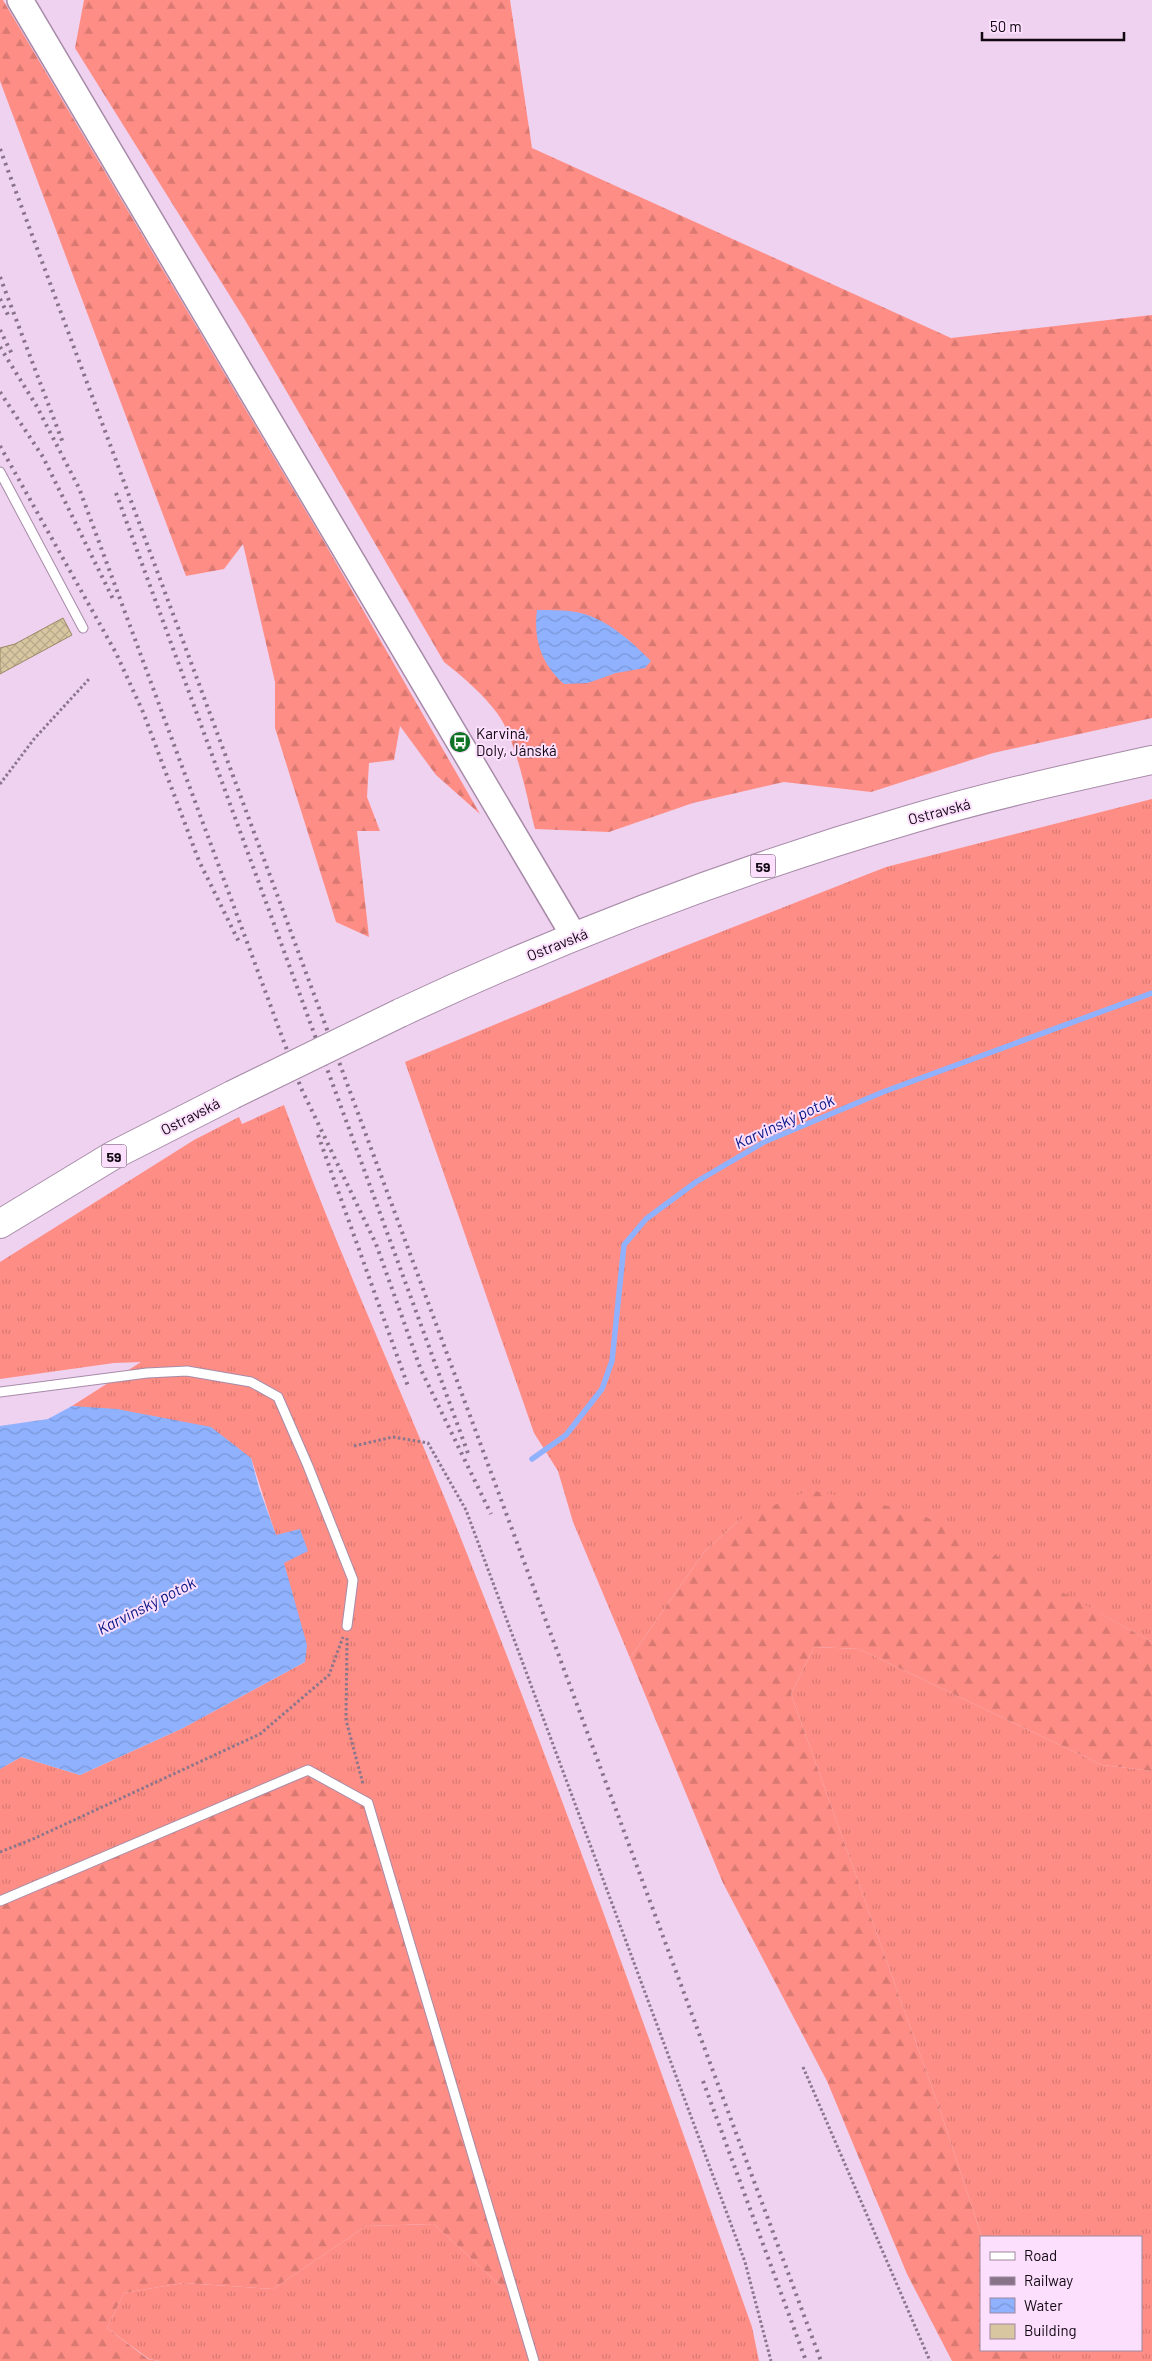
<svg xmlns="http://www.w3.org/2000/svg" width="1152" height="2361" font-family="Barlow,sans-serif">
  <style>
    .grass { fill: url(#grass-tufts) }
    .forest { fill: url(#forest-firs) }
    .water { fill: url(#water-waves) }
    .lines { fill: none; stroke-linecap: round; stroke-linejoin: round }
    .stream { stroke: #8fb1fe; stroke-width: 5.5 }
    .building { fill: url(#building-cross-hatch); stroke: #988764 }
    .lane-casing { stroke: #a78ba8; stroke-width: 11 }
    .secondary-casing { stroke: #a78ba8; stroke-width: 28 }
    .primary-casing { stroke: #a78ba8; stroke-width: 30 }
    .path { stroke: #8b768c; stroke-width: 3; stroke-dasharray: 2.5 2.5; stroke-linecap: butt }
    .lane { stroke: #fff; stroke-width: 9 }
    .secondary { stroke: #fff; stroke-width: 25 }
    .primary { stroke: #fff; stroke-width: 28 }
    .rail { stroke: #887389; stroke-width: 4; stroke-dasharray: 2.5 5; stroke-linecap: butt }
    .primary-bridge-casing { stroke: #a78ba8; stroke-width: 30; stroke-linecap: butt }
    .primary-bridge { stroke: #fff; stroke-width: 28 }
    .labels { text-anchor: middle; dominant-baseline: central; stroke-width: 4; stroke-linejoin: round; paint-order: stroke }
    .shield { fill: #fcdefd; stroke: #584858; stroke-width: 1 }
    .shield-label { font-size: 14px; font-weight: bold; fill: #110711 }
    .poi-label { font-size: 15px; fill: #110711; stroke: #fcdefd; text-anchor: start }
    .street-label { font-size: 15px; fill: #110711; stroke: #fcdefd }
    .water-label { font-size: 16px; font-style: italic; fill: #051483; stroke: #fcdefd }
  </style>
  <defs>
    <pattern id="grass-tufts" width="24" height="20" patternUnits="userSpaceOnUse" patternTransform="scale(1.25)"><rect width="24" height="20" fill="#fe8e85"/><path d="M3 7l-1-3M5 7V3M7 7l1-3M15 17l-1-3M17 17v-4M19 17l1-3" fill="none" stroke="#d97972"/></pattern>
    <pattern id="forest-firs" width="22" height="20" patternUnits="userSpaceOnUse" patternTransform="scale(1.25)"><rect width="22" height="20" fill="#fe8e85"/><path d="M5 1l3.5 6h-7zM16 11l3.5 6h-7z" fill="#d97972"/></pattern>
    <pattern id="water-waves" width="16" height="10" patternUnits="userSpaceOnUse" patternTransform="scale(1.25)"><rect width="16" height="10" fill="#8fb1fe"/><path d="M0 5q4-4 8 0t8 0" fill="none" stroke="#7a97d9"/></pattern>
    <pattern id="building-cross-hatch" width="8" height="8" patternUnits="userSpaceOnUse" patternTransform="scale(1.25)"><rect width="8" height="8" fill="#d8c6a1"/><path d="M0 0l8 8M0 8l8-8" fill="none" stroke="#b8a98a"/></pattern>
  </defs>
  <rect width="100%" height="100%" fill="#efd1f0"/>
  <g class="grass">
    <path d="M 1152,799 L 1152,1642 L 1101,1614 L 739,1520 L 704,1552 L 630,1658 L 573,1522 L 558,1471 L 534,1433 L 405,1062 L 662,955 L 886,867 Z"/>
    <path d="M 284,1105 C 336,1249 401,1388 458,1531 C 563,1794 657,2060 752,2327 L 759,2361 L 160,2361 L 149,2359 L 107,2328 L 124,2293 L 183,2283 L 273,2289 L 366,2226 L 434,2224 L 516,2300 L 438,2037 L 0,1901 L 0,1769 L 21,1757 L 80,1775 L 183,1728 L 305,1662 L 276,1536 L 251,1458 L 157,1417 L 72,1406 L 141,1362 L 114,1363 L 0,1379 L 0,1262 L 194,1140 L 239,1117 L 242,1124 Z"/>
    <path d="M 814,1647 L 859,1649 L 1102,1765 L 1152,1771 L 1152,2361 L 1048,2361 L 1040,2350 L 1141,2350 L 1141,2237 L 982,2237 L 940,2110 L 791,1694 Z"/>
  </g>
  <g class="forest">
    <path d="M 0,0 L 3,0 L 323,540 L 480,814 L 436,775 L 400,726 L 394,760 L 369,763 L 367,797 L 380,831 L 357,831 L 369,937 L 336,922 L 275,728 L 275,682 L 243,544 L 224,569 L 186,576 L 0,81 Z"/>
    <path d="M 84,0 L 510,0 L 532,148 L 951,338 L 1152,315 L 1152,718 L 993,753 L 871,792 L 784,782 L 693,803 L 609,832 L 535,829 C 527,798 516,738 497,713 C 483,694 462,676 444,662 L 245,320 L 75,48 Z"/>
    <path d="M 810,1490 L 917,1512 L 1152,1642 L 1152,1771 L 1102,1765 L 859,1649 L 814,1647 L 791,1694 L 940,2110 L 982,2237 L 981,2350 L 1041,2350 L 1049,2361 L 952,2361 L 907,2274 L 827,2081 L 723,1883 L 630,1658 L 704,1552 L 739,1520 Z"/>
    <path d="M 308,1770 L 368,1803 L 517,2301 L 434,2224 L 366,2226 L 273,2289 L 183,2283 L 124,2293 L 107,2328 L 148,2359 L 160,2361 L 0,2361 L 0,1901 Z"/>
  </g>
  <g class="water">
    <path d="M 537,610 C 550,610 564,610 576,612 C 605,617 631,641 651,661 L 645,668 L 616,673 L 588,683 L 564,684 C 542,665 533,639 537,610 Z"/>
    <path d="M 72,1406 L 117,1409 L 211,1427 L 251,1458 L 259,1488 L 276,1535 L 300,1529 L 308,1551 L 284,1563 L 307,1645 L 305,1662 L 183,1728 L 80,1775 L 21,1757 L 0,1769 L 0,1426 L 48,1419 Z"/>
  </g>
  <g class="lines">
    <path class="stream" d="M 532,1459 L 566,1435 L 602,1389 L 612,1361 L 624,1245 L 646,1219 L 696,1182 L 764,1142 L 883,1092 L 1152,993"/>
  </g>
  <path class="building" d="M 63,618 L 72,635 L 0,674 L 0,648 L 15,644 Z"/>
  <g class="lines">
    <g class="lane-casing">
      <g id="lane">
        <path d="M 0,472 L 83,628"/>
        <path d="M 0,1392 L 147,1373 L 187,1371 L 251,1382 L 278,1397 L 308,1466 L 353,1580 L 347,1626"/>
        <path d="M 0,1901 L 308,1770 L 368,1803 L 534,2361"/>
      </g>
    </g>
    <g class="secondary-casing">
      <path id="secondary" d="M 20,0 L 574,936"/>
    </g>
    <g class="primary-casing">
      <g id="primary">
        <path d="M 400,1013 C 564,936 734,871 908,820 C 988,796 1070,778 1152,760"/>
        <path d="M 0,1224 L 112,1156 L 232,1095"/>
      </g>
    </g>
    <g class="path">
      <path d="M 0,784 L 34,739 L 90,678"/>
      <path d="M 354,1446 L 393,1437 L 428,1443 L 466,1510 L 745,2262 L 771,2361"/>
      <path d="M 347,1638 L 346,1720 L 363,1784"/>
      <path d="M 0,1852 L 33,1839 L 260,1734 L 329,1675 L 343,1637"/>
      <path d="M 803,2067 L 930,2361"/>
    </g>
    <use href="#lane" class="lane"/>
    <use href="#secondary" class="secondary"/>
    <use href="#primary" class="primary"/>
    <g class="rail">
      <path d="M 0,149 C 275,886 546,1624 821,2361"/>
      <path d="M 0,277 L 63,443"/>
      <path d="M 0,299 L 9,317"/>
      <path d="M 0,330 L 12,354"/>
      <path d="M 0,347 L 36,405 L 79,488 L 301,1088 L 376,1244 L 421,1370 L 491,1514"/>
      <path d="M 0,392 L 43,457 L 113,599"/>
      <path d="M 0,446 L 116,653 L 143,712 L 199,861 L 239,942"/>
      <path d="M 116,493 L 469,1456"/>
      <path d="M 318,1135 L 409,1389"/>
      <path d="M 703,2081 L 806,2361"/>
    </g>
    <g class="primary-bridge-casing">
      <path id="primary-bridge" d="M 232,1095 L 400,1013"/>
    </g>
    <use href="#primary-bridge" class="primary-bridge"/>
  </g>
  <defs>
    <g id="bus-disc" transform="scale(1.125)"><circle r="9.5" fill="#0d7223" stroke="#fcdefd"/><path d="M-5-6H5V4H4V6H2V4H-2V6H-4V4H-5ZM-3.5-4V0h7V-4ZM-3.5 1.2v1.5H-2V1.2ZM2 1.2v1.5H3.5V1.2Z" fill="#fff"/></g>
  </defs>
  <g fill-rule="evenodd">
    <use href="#bus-disc" x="460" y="742"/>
  </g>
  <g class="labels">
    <g class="shield">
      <rect x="750.5" y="854.5" width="25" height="23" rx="4"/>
      <rect x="101.5" y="1144.5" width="25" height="23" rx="4"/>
    </g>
    <g class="shield-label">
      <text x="763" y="866">59</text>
      <text x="114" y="1156">59</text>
    </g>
    <g class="poi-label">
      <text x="476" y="733">Karviná,<tspan x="476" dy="17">Doly, Jánská</tspan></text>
    </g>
    <g class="street-label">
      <text transform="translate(939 811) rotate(-15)">Ostravská</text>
      <text transform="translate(557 944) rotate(-22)">Ostravská</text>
      <text transform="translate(190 1116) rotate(-27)">Ostravská</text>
    </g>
    <g class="water-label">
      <text transform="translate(784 1121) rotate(-25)">Karvinský potok</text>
      <text transform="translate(146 1605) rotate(-27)">Karvinský potok</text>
    </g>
  </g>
  <rect x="980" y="2236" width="162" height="115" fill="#fcdefd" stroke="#9e889f"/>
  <rect x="990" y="2252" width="25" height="8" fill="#ffffff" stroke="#9e889f"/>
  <text x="1024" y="2261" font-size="15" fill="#110711">Road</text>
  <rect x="990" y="2277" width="25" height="8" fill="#887389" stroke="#9e889f"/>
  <text x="1024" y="2286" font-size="15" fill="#110711">Railway</text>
  <rect x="990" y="2298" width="25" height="15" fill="url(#water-waves)" stroke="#9e889f"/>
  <text x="1024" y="2311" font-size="15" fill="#110711">Water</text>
  <rect x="990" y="2324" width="25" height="15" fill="#d8c6a1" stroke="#9e889f"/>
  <text x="1024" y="2336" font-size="15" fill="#110711">Building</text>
  <path d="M982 32v8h142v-8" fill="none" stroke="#110711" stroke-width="2.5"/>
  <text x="990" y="32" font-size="15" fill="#110711" stroke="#fcdefd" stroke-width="4" paint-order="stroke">50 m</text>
</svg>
